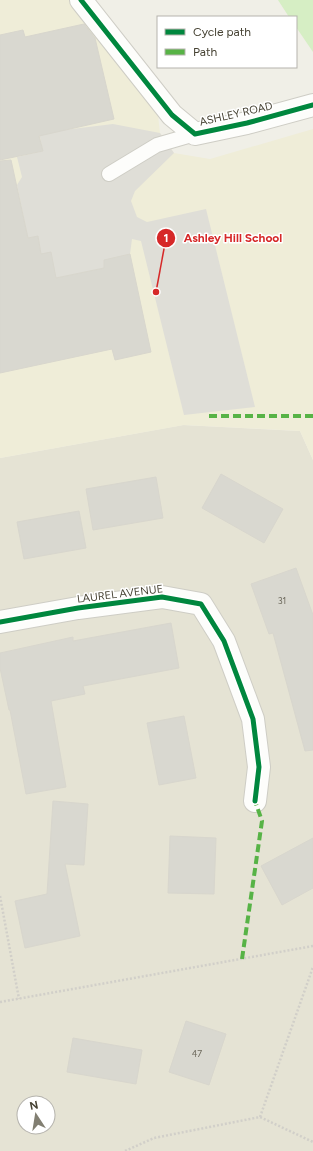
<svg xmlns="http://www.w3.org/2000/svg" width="313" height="1151" font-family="Figtree,sans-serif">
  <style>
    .residential { fill: #e5e3d4; fill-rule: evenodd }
    .education { fill: #efedd8 }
    .green { fill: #d6eec4 }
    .parking { fill: #dfded7 }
    .building { fill: #d9d8d0; stroke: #d8d6cd }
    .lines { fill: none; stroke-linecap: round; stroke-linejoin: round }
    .service-casing { stroke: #cecdc5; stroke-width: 16 }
    .minor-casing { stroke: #cecdc5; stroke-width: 24 }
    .path { stroke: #d1cfc9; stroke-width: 2.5; stroke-dasharray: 2 2; stroke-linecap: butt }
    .service { stroke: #fdfdfb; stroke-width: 14 }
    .minor { stroke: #fdfdfb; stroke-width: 22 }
    .quiet { stroke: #57b346; stroke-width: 4; stroke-dasharray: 8 4; stroke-linecap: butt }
    .cycleway-casing { stroke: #fff; stroke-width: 8 }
    .cycleway { stroke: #00873e; stroke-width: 5 }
    .labels { text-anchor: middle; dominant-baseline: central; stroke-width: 3; stroke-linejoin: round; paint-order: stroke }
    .number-label { font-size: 9px; fill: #6c685b }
    .street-label { font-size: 11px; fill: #464233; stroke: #fff }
    .leader { fill: none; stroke: #d62828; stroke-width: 1.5 }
    .callout-dot { fill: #d62828; stroke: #fff; stroke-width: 1.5 }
    .mark-label { font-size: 12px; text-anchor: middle; font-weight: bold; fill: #fff }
    .callout-label { font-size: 12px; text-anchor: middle; font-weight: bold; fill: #d62828; stroke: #fff; stroke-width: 3; stroke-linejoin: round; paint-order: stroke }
  </style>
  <rect width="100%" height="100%" fill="#f0efe7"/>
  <path class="residential" d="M 183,425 L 300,431 L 313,460 L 313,1151 L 0,1151 L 0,458 ZM 24,1103 L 48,1103 L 48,1127 L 24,1127 Z"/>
  <path class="education" d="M 0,0 L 72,0 L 157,106 L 160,133 L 174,153 L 210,159 L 313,129 L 313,460 L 300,431 L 184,425 L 0,458 Z"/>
  <path class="green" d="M 278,0 L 313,0 L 313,52 L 296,27 L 296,17 L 289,17 Z"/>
  <path class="parking" d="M 113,124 L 160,133 L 174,153 L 135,191 L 131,201 L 137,217 L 147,222 L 206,209 L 255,407 L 184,415 L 141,241 L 132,239 L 130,254 L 105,260 L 104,268 L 56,278 L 41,254 L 38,236 L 28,238 L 17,185 L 22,177 L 17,157 L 43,151 L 39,133 Z"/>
  <g class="building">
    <path d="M 84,24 L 95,38 L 114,119 L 39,136 L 43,151 L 0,160 L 0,35 L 23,30 L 25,37 Z"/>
    <path d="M 11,160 L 28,238 L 38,236 L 41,254 L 51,252 L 56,278 L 104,268 L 104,260 L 130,254 L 151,352 L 115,360 L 112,349 L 0,373 L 0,161 Z"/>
    <path d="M 221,474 L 283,509 L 264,543 L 202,508 Z"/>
    <path d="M 156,477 L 163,518 L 93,530 L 86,489 Z"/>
    <path d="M 79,511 L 86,548 L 24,559 L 17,522 Z"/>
    <path d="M 296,568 L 313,615 L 313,750 L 305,751 L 273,633 L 269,634 L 251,584 Z"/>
    <path d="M 171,623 L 179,668 L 83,686 L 85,694 L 51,701 L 66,787 L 26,794 L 10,710 L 9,710 L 0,668 L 0,653 L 73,637 L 73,641 Z"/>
    <path d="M 184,716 L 196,778 L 159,785 L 147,723 Z"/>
    <path d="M 53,801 L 88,804 L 84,865 L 65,864 L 80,936 L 25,948 L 15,901 L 47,894 Z"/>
    <path d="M 170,836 L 216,838 L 214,894 L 168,893 Z"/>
    <path d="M 313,838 L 313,888 L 282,905 L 261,866 Z"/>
    <path d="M 186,1021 L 226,1034 L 209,1085 L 169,1072 Z"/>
    <path d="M 73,1038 L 142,1050 L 136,1084 L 67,1072 Z"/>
  </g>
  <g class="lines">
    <g class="service-casing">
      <path id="service" d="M 109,174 L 157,145 L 195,134"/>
    </g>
    <g class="minor-casing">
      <g id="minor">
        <path d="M 81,0 L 172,115 L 195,134 L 247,123 L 313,105"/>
        <path d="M 0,622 L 78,608 L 162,597 L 201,604 L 224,641 L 253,719 L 259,767 L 255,801"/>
      </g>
    </g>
    <g class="path">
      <path d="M 0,896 L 19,999"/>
      <path d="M 0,1002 L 313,946"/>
      <path d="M 260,1117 L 313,967"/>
      <path d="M 125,1151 L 154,1138 L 260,1117 L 313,1142"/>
    </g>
    <use href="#service" class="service"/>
    <use href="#minor" class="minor"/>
    <g class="quiet">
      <path d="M 209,416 L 313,416"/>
      <path d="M 242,959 L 262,821 L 255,801"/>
    </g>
    <g class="cycleway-casing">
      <g id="cycleway">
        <path d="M 81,0 L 172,115 L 195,134 L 247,123 L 313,105"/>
        <path d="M 0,622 L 78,608 L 162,597 L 201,604 L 224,641 L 253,719 L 259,767 L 255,801"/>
      </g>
    </g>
    <use href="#cycleway" class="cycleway"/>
  </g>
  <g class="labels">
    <g class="number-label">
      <text x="282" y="600">31</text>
      <text x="197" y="1053">47</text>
    </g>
    <g class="street-label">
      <text transform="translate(236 114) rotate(-13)">ASHLEY ROAD</text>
      <text transform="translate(120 594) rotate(-7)">LAUREL AVENUE</text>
    </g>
  </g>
  <path class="leader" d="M156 292L166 238"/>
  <g class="callout-dot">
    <circle cx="156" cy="292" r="4"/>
    <circle cx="166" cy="238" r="10"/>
  </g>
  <g class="mark-label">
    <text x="166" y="242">1</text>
  </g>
  <g class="callout-label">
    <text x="233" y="242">Ashley Hill School</text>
  </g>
  <rect x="157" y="16" width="140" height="52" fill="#ffffff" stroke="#b5b3ad"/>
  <rect x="165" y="29" width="20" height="6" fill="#00873e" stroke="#b5b3ad"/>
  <text x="193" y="36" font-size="12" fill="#464233">Cycle path</text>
  <rect x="165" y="49" width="20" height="6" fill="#57b346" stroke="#b5b3ad"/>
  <text x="193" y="56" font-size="12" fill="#464233">Path</text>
  <g transform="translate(36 1115) rotate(348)"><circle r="19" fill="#ffffff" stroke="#b5b3ad"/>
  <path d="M0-3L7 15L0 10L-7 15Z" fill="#827f72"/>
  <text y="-6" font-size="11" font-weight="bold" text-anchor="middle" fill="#464233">N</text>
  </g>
</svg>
